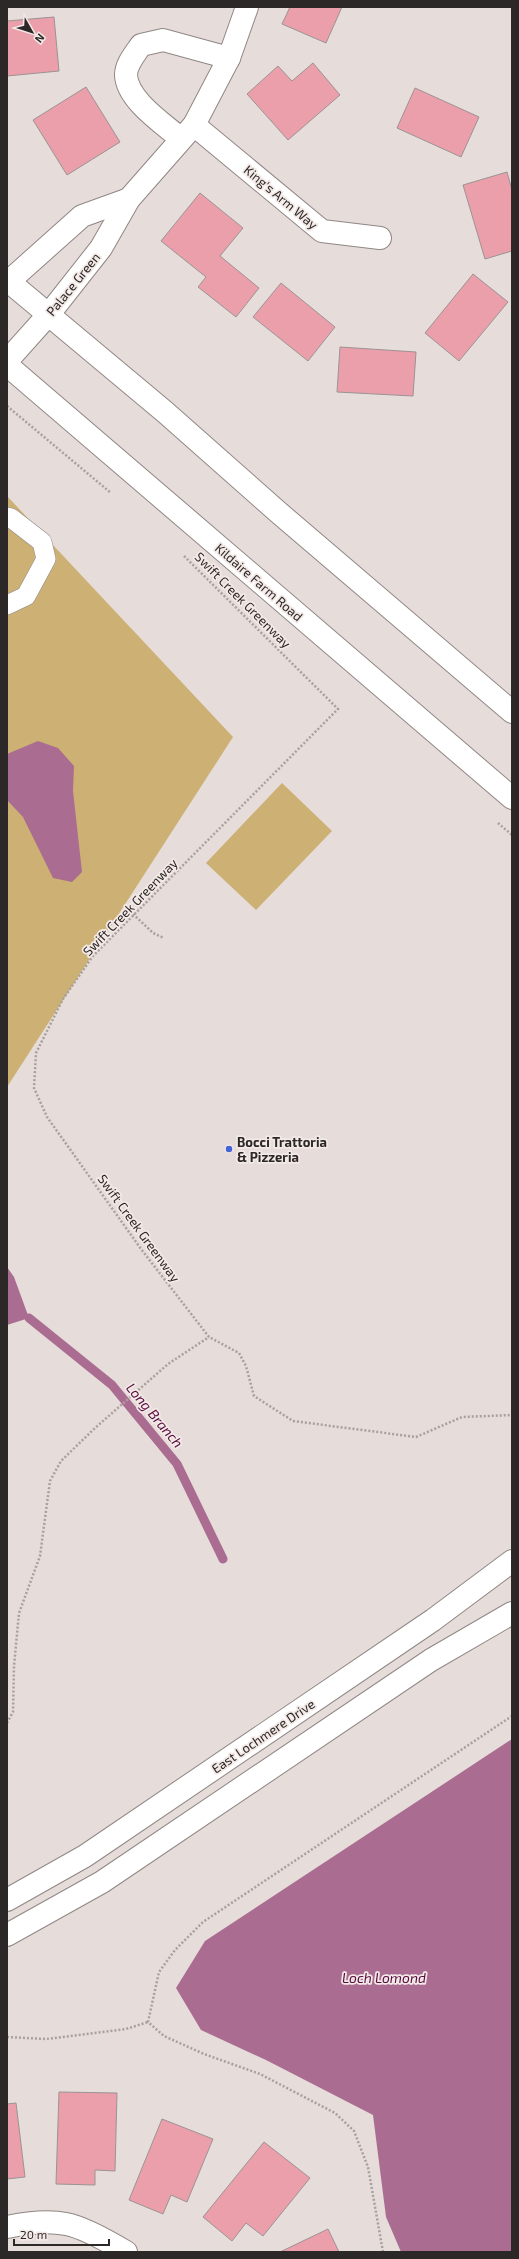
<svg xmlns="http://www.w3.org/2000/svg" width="519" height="2259" font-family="'Exo 2',sans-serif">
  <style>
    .green { fill: #ccb074 }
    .water { fill: #aa6d91 }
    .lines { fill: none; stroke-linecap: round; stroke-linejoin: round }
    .stream { stroke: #aa6d91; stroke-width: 9 }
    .building { fill: #ea9faa; stroke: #9c9394 }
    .lane-casing { stroke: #908785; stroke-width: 20 }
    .street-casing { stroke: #908785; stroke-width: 24 }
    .secondary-casing { stroke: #908785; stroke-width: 24 }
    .path { stroke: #a8a09e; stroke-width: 2.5; stroke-dasharray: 2 2; stroke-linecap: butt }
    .lane { stroke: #fff; stroke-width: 19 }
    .street { stroke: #fff; stroke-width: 22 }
    .secondary { stroke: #fff; stroke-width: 22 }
    .poi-dot { fill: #4363d6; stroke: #f3e9e6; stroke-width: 1.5 }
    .labels { text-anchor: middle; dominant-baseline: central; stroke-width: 3.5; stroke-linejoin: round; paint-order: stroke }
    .street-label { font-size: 13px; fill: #2b2827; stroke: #f3e9e6 }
    .poi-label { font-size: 13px; font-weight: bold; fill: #2b2827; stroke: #f3e9e6; text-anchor: start }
    .water-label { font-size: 14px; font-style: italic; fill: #580c41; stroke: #f3e9e6 }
  </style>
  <rect width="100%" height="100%" fill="#e6dcd9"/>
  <g class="green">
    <path d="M 7,496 L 233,737 L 7,1087 Z"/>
    <path d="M 282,783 L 332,831 L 256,910 L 206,863 Z"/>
  </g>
  <g class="water">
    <path d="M 38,741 L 58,748 L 74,766 L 73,791 L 82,872 L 72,882 L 53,878 L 23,817 L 7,800 L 7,754 Z"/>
    <path d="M 7,1267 L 14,1277 L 29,1318 L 7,1325 Z"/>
    <path d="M 512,1739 L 512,2252 L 401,2252 L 386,2217 L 373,2115 L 266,2060 L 201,2030 L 176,1988 L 205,1941 Z"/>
  </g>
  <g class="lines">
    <path class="stream" d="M 29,1318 L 112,1385 L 177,1464 L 223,1559"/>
  </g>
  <g class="building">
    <path d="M 290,7 L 342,7 L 326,43 L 282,24 Z"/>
    <path d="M 54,17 L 59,71 L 7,76 L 7,21 Z"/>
    <path d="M 313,63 L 340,95 L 288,140 L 247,94 L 278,66 L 292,81 Z"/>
    <path d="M 86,87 L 120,142 L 67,175 L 33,120 Z"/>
    <path d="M 415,88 L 479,117 L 461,157 L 397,128 Z"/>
    <path d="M 507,172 L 512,190 L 512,251 L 485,259 L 463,185 Z"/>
    <path d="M 200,193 L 243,228 L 220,256 L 259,288 L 236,317 L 198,287 L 206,277 L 161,241 Z"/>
    <path d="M 473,274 L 508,302 L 459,361 L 425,333 Z"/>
    <path d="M 281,283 L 335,327 L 308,361 L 253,317 Z"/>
    <path d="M 340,347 L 416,352 L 413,396 L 337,392 Z"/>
    <path d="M 59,2092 L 117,2093 L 115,2171 L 95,2170 L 95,2185 L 56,2184 Z"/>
    <path d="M 16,2103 L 25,2177 L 7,2179 L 7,2104 Z"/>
    <path d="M 162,2119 L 213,2139 L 187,2202 L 171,2195 L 163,2214 L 129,2200 Z"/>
    <path d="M 264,2142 L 310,2178 L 263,2236 L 246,2223 L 232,2241 L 203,2217 Z"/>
    <path d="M 328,2229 L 339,2252 L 280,2252 Z"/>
  </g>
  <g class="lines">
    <g class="lane-casing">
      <path id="lane" d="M 7,517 L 11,518 L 42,542 L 46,559 L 26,596 L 7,605"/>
    </g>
    <g class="street-casing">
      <g id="street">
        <path d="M 194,125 L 322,231 L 380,238"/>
        <path d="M 181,139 C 164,124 127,100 126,75 C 126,64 135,54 141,45 L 163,40 L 229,58"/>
        <path d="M 7,283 L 82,216 L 129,199"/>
        <path d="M 7,361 L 49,314 L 101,248 L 129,199 L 194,125 L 229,58 L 247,7"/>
        <path d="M 7,2227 C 26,2223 47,2220 66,2224 C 82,2227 111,2243 126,2252"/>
      </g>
    </g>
    <g class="secondary-casing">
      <g id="secondary">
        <path d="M 7,280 L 165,412 L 278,512 L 512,712"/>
        <path d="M 7,365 L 512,798"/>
        <path d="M 7,1900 L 85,1856 L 433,1620 L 512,1561"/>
        <path d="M 7,1935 L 102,1882 L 431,1660 L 512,1613"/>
      </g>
    </g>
    <g class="path">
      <path d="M 7,406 L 111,493"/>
      <path d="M 184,556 L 338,709 L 93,956 L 63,999 L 36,1053 L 34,1088 L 47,1117 L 141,1249 L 209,1337 L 239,1353 L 246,1366 L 254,1396 L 293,1421 L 416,1437 L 462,1417 L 512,1415"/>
      <path d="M 498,823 L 512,835"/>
      <path d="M 133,914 L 153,933 L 164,938"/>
      <path d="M 7,1723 L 13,1712 L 14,1666 L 19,1613 L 40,1556 L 50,1481 L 61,1461 L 95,1428 L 168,1364 L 209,1337"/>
      <path d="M 7,2037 L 46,2039 L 126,2029 L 148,2022"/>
      <path d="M 383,2252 L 368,2167 L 354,2131 L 335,2113 L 260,2074 L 204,2054 L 164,2036 L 148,2022 L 159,1972 L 175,1950 L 203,1922 L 512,1716"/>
    </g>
    <use href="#lane" class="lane"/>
    <use href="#street" class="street"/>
    <use href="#secondary" class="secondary"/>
  </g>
  <circle class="poi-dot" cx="229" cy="1149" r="4"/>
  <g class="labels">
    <g class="street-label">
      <text transform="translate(281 197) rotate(40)">King's Arm Way</text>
      <text transform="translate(73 284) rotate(-51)">Palace Green</text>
      <text transform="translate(259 582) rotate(41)">Kildaire Farm Road</text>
      <text transform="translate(243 600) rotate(45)">Swift Creek Greenway</text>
      <text transform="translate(130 907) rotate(-46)">Swift Creek Greenway</text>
      <text transform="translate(139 1228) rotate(54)">Swift Creek Greenway</text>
      <text transform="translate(263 1736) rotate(-34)">East Lochmere Drive</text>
    </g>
    <g class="poi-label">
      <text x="237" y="1142">Bocci Trattoria<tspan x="237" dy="15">&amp; Pizzeria</tspan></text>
    </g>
    <g class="water-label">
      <text transform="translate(155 1415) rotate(50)">Long Branch</text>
      <text x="384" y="1977">Loch Lomond</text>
    </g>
  </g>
  <rect width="519" height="2259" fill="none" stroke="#2b2827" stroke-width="16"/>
  <g transform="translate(32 32) rotate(129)" stroke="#f3e9e6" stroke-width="3" paint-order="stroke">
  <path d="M0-3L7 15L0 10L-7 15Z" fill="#2b2827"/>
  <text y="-6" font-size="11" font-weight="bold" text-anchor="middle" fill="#2b2827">N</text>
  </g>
  <path d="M14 2239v6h95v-6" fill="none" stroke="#2b2827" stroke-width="2"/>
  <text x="20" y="2239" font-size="12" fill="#2b2827" stroke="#f3e9e6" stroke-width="3" paint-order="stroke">20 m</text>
</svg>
